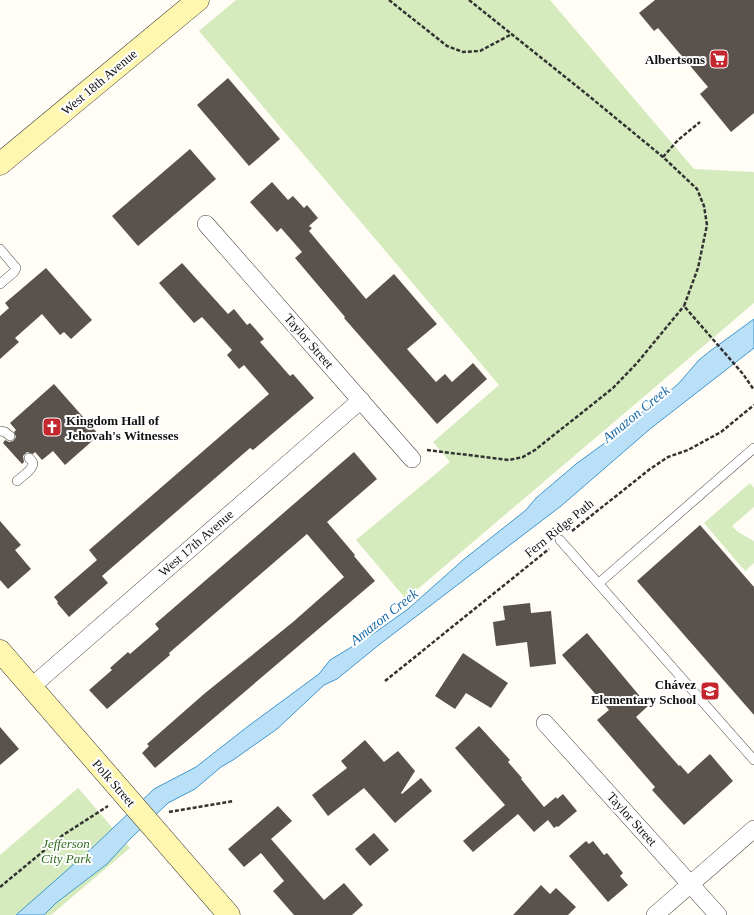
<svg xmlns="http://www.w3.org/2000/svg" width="754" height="915" font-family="'Times New Roman',serif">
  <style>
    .green { fill: #d5ebbd }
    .water { fill: #b9e0f7; stroke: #3f96cf }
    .building { fill: #5a524d }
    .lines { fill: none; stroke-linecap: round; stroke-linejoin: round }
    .lane-casing { stroke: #444; stroke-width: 10 }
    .street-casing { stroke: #444; stroke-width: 18 }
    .secondary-casing { stroke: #333; stroke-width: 23 }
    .path { stroke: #333; stroke-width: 2.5; stroke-dasharray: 4 2; stroke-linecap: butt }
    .lane { stroke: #fff; stroke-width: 9 }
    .street { stroke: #fff; stroke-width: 17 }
    .secondary { stroke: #fff6b0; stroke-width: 22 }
    .labels { text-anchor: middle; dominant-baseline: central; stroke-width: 4; stroke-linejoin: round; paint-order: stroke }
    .poi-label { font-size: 13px; font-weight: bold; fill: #111; stroke: #fff; text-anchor: end }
    .street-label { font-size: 13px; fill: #111; stroke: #fff }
    .park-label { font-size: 13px; font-style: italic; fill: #2f6b1f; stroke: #fff }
    .water-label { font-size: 14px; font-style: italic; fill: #1768a6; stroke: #fff }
  </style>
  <rect width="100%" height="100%" fill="#fffdf5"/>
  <g class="green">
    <path d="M 236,0 L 550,0 L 694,169 L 754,172 L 754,303 L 406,599 L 356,540 L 450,462 L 433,442 L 499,385 L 199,31 Z"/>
    <path d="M 750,483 L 754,488 L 754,507 L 732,526 L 738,532 L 754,541 L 754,563 L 745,571 L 704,523 Z"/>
    <path d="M 78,788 L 130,848 L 51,915 L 0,915 L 0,855 Z"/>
  </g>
  <path class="water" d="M 754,319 L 754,348 L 650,429 L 561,506 L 380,644 L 337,679 L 324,685 L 277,729 L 233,760 L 221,767 L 195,789 L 168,803 L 130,839 L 107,864 L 56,903 L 44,915 L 16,915 L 91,849 L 154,789 L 196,767 L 247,727 L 319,674 L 330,660 L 373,634 L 408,609 L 463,560 L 526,510 L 536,498 L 576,464 L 621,431 L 649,406 L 669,392 L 679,383 L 699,360 L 710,351 Z"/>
  <g class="building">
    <path d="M 655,0 L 754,0 L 754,113 L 731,132 L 700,94 L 708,87 L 658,28 L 654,31 L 639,13 Z"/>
    <path d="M 228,78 L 280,139 L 249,166 L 197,105 Z"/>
    <path d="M 190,149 L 216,179 L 138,246 L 112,216 Z"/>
    <path d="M 272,182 L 288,200 L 293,196 L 304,208 L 307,205 L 318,218 L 309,226 L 312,228 L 309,231 L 366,299 L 394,274 L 437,324 L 407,349 L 436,382 L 445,374 L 452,382 L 473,363 L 487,379 L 437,424 L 344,318 L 345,317 L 295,258 L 302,252 L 281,228 L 277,232 L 250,202 Z"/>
    <path d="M 182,263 L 228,314 L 234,309 L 247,325 L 250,323 L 264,339 L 260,342 L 290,376 L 293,374 L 314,398 L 253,450 L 250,448 L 102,576 L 108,583 L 69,617 L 57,603 L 58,602 L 54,597 L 97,560 L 89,550 L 269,394 L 244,365 L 239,369 L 227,355 L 232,350 L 202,317 L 194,323 L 159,283 Z"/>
    <path d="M 46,268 L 92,320 L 71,339 L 64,332 L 60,335 L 42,314 L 15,338 L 19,342 L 0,359 L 0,316 L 9,308 L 5,303 Z"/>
    <path d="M 54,384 L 99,435 L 65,465 L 53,451 L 42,460 L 35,452 L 33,454 L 27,452 L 23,456 L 24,462 L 22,464 L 3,443 L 5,440 L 9,442 L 13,441 L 16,437 L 14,432 L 16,430 L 10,423 Z"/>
    <path d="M 354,452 L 377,479 L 327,522 L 355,555 L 354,556 L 375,581 L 155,768 L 142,753 L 149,746 L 147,744 L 204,694 L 293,622 L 344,577 L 307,534 L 169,653 L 170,655 L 107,709 L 89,690 L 112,670 L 110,668 L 128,652 L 130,654 L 159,629 L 155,624 Z"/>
    <path d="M 0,521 L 21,545 L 15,550 L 31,569 L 8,589 L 0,580 Z"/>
    <path d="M 700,525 L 754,587 L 754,715 L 637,581 Z"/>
    <path d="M 530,603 L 531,613 L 551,611 L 556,664 L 530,667 L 527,642 L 496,646 L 493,622 L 505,620 L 503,606 Z"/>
    <path d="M 587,633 L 648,706 L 636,717 L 679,766 L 680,765 L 688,774 L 710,754 L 733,781 L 684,825 L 652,790 L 655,787 L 597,720 L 609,710 L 562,655 Z"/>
    <path d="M 463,653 L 508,683 L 491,708 L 466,693 L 455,709 L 435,696 Z"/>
    <path d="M 479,726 L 510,760 L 508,762 L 522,778 L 521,779 L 544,807 L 556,797 L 557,799 L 563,794 L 577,811 L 558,827 L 557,826 L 554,828 L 548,820 L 534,832 L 518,814 L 473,852 L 463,841 L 505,805 L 455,748 Z"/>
    <path d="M 0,727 L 19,749 L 0,765 Z"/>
    <path d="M 365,740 L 384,762 L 398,751 L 415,771 L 401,793 L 402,794 L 421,778 L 432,791 L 395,823 L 364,788 L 328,816 L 312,795 L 347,768 L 341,761 Z"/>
    <path d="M 278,806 L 292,821 L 271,839 L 324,900 L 344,883 L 363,905 L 352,915 L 294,915 L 273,891 L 284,881 L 261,853 L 244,867 L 228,849 Z"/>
    <path d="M 374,833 L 389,850 L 370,866 L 355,849 Z"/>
    <path d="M 586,841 L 589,844 L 593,841 L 604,855 L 607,853 L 623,873 L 620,876 L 628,885 L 608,902 L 569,856 Z"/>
    <path d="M 541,885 L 550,894 L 556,888 L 576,907 L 568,915 L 513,915 Z"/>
  </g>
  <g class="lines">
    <g class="lane-casing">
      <g id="lane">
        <path d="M 0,249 L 16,268 L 14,272 L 0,284"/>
        <path d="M 0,431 L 5,432 L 10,436"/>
        <path d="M 17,481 C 21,477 33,470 33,463 C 33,462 30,459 29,458"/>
        <path d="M 560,540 L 754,760"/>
        <path d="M 599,583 L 754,448"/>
      </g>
    </g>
    <g class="street-casing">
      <g id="street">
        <path d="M 206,224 L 412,459"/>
        <path d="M 31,687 L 361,400"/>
        <path d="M 545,723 L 718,915"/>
        <path d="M 655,915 L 754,829"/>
      </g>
    </g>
    <g class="secondary-casing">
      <g id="secondary">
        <path d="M 0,164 L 198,0"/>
        <path d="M 0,651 L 229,915"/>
      </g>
    </g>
    <g class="path">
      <path d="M 389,0 L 447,46 L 463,52 L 480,51 L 512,34"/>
      <path d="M 469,0 L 584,92 L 663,157 L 697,189 L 704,206 L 707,225 L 698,268 L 684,306 L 743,374 L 754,390"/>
      <path d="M 663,157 L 678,140 L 700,122"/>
      <path d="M 427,450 L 509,460 L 523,457 L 535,450 L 613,388 L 637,363 L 684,306"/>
      <path d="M 572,531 L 650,469 L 668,457 L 688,450 L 721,432 L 754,405"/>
      <path d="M 385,681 L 549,549"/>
      <path d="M 169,812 L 234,801"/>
      <path d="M 0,887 L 63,835 L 108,806"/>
    </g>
    <use href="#lane" class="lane"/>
    <use href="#street" class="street"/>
    <use href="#secondary" class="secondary"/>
  </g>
  <defs>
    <g id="supermarket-square" transform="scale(1)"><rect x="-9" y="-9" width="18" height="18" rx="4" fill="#c4262e" stroke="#fff"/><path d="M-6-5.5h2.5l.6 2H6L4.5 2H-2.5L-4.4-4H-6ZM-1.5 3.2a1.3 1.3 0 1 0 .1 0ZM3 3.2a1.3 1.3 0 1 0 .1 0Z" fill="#fff"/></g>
    <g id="church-square" transform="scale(1)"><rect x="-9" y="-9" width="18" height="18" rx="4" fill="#c4262e" stroke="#fff"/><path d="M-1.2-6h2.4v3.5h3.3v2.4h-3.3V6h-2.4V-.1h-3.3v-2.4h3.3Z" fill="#fff"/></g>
    <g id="school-square" transform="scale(1)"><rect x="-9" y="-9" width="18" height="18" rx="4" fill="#c4262e" stroke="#fff"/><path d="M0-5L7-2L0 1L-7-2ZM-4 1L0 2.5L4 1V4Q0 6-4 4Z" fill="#fff"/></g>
  </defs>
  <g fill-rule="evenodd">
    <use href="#supermarket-square" x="719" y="59"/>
    <use href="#church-square" x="52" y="427"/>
    <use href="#school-square" x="710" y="691"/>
  </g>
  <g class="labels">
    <g class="poi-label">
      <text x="705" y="59">Albertsons</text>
      <text x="66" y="420" text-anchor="start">Kingdom Hall of<tspan x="66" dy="15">Jehovah's Witnesses</tspan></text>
      <text x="696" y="684">Chávez<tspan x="696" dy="15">Elementary School</tspan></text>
    </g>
    <g class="street-label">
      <text transform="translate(99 82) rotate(-40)">West 18th Avenue</text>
      <text transform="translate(309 341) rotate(49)">Taylor Street</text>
      <text transform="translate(559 528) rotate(-39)">Fern Ridge Path</text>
      <text transform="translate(196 543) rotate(-41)">West 17th Avenue</text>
      <text transform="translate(114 783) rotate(49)">Polk Street</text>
      <text transform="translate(632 819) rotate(48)">Taylor Street</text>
    </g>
    <g class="park-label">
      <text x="66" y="843">Jefferson<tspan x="66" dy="15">City Park</tspan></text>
    </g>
    <g class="water-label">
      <text transform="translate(636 414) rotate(-39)">Amazon Creek</text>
      <text transform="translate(384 617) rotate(-38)">Amazon Creek</text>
    </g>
  </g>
</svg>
